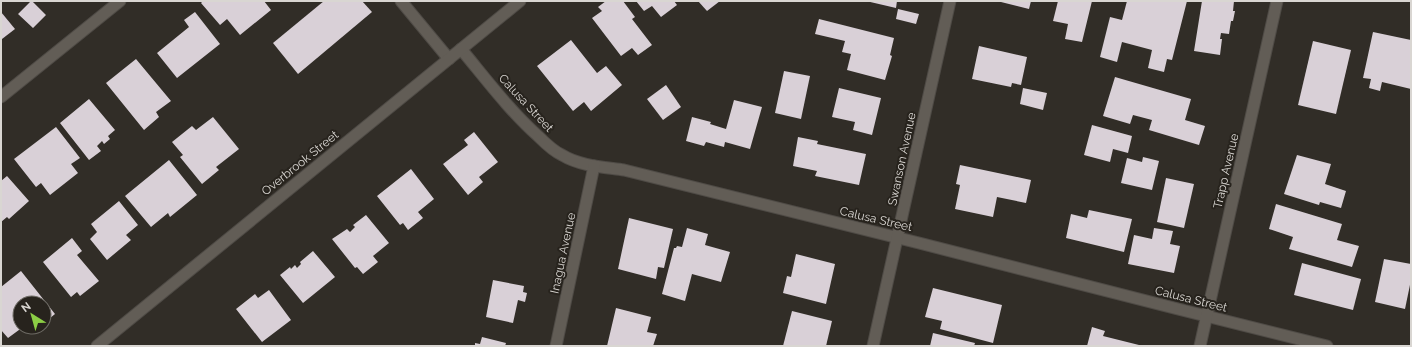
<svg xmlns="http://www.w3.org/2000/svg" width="1412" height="347" font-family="Raleway,sans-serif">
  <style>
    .building { fill: #d9d0d7 }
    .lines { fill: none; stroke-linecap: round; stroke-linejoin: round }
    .minor-casing { stroke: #4f4b46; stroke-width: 13 }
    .minor { stroke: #625d56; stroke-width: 11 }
    .labels { text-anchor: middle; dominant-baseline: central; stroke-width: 4; stroke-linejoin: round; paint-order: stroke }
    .street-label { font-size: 12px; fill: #d9d6d2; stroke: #27231d }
  </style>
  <rect width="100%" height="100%" fill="#312d27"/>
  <g class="building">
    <path d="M 29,1 L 32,1 L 46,15 L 33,28 L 18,14 L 30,2 Z"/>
    <path d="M 203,1 L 264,1 L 271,10 L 240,35 L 227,19 L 220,25 L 201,3 Z"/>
    <path d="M 324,1 L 362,1 L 372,12 L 298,74 L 273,43 Z"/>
    <path d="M 606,1 L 623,1 L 635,17 L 632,19 L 652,45 L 638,55 L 632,48 L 621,56 L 592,18 L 602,11 L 598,7 Z"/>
    <path d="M 636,1 L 674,1 L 677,5 L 661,17 L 652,6 L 644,11 Z"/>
    <path d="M 698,1 L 720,1 L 707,11 Z"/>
    <path d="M 866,1 L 897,1 L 896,8 Z"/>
    <path d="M 997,1 L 1031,1 L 1029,9 Z"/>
    <path d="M 1058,1 L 1092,1 L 1082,42 L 1065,39 L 1068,24 L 1053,21 Z"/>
    <path d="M 1127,1 L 1187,1 L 1172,60 L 1167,59 L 1164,72 L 1148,68 L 1152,50 L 1122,42 L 1117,62 L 1100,57 L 1110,17 L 1122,20 Z"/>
    <path d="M 1202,1 L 1234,1 L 1233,11 L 1235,11 L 1233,21 L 1231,21 L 1229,34 L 1221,33 L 1220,39 L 1222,39 L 1220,55 L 1194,51 Z"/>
    <path d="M 898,9 L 919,14 L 916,24 L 896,19 Z"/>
    <path d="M 1,12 L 15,29 L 2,39 L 1,38 Z"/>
    <path d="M 195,12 L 220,44 L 177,78 L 157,53 L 189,27 L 184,20 Z"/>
    <path d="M 819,19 L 894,38 L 890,55 L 892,56 L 885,80 L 847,70 L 851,54 L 842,52 L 845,41 L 815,34 Z"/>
    <path d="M 1373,32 L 1411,40 L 1411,89 L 1382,82 L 1380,91 L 1369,88 L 1371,79 L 1363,78 Z"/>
    <path d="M 571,40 L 597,73 L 606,66 L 622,85 L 591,111 L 584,102 L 573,111 L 537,66 Z"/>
    <path d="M 1313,41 L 1351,50 L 1336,114 L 1298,105 Z"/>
    <path d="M 979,46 L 1027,57 L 1021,85 L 1012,83 L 1011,87 L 972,79 Z"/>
    <path d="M 136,59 L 171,101 L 156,112 L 159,117 L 144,130 L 106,83 Z"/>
    <path d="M 784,71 L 810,76 L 801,119 L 775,113 Z"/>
    <path d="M 1115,77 L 1191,99 L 1185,120 L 1205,126 L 1199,145 L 1149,130 L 1152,120 L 1133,115 L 1130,124 L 1103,116 Z"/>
    <path d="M 666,85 L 681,107 L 663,120 L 647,99 Z"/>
    <path d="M 839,88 L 881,98 L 872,135 L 853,130 L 855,122 L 832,117 Z"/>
    <path d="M 1023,88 L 1047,93 L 1043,110 L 1020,104 Z"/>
    <path d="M 89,99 L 115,130 L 108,136 L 110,139 L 104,144 L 102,141 L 97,146 L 101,151 L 89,160 L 60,123 Z"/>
    <path d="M 734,100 L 762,107 L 750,149 L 725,142 L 724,147 L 706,142 L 704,146 L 686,141 L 692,117 L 711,122 L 710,124 L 726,129 Z"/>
    <path d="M 213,117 L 239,149 L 216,167 L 219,170 L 202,184 L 180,157 L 183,155 L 172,142 L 192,126 L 196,130 Z"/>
    <path d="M 1092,125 L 1132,136 L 1128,153 L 1113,149 L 1110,162 L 1084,155 Z"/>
    <path d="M 56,127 L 80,158 L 71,164 L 78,173 L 50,195 L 41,183 L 36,187 L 14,159 Z"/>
    <path d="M 474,132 L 498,162 L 479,177 L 483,182 L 468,195 L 443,164 L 468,145 L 464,140 Z"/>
    <path d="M 798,137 L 818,141 L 817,144 L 866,154 L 859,185 L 815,176 L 817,171 L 793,166 Z"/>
    <path d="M 1297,155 L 1331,164 L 1325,184 L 1346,191 L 1341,208 L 1320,202 L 1319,205 L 1284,194 Z"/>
    <path d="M 1143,157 L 1159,161 L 1152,190 L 1121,183 L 1127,158 L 1142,162 Z"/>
    <path d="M 169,160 L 197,195 L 170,217 L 168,213 L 151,227 L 125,196 Z"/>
    <path d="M 960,165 L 1031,180 L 1026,203 L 997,197 L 993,217 L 955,209 L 960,185 L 956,184 Z"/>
    <path d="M 411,169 L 434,199 L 418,212 L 423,218 L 408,230 L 403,223 L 400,225 L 377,196 Z"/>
    <path d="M 7,176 L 29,201 L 9,219 L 7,217 L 1,222 L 1,181 Z"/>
    <path d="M 1166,178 L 1194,184 L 1184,228 L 1157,222 Z"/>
    <path d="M 119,201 L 138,225 L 126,235 L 131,240 L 107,260 L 90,239 L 97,232 L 91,224 Z"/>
    <path d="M 1276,204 L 1342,224 L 1337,240 L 1359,246 L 1352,267 L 1289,249 L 1293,237 L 1269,229 Z"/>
    <path d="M 1089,210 L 1132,219 L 1124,252 L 1066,238 L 1071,214 L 1087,218 Z"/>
    <path d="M 366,215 L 389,243 L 373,256 L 378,262 L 363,274 L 357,267 L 355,268 L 332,239 L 347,229 L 350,232 L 355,227 L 353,225 Z"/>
    <path d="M 629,218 L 673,229 L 664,268 L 658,267 L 656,279 L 618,269 Z"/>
    <path d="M 687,228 L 708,234 L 705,245 L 730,252 L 721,282 L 692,274 L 685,301 L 662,294 L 674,248 L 676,248 L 677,246 L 682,247 Z"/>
    <path d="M 1154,228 L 1173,231 L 1170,244 L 1180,246 L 1174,273 L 1128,264 L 1134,235 L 1152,239 Z"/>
    <path d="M 72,238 L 82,251 L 77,255 L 99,281 L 80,296 L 77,292 L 71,297 L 43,262 Z"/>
    <path d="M 313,251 L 335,277 L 303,303 L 280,275 L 290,267 L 291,269 L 295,265 L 297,268 L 301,264 L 300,262 Z"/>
    <path d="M 796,254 L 835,264 L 826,304 L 783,293 L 787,276 L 791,277 Z"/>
    <path d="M 1384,259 L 1411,264 L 1411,280 L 1405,309 L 1375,302 Z"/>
    <path d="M 1302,263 L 1361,279 L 1353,310 L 1294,295 Z"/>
    <path d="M 21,271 L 55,314 L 44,323 L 44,303 L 20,303 L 20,327 L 23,327 L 8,338 L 1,330 L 1,287 Z"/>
    <path d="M 493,280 L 524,286 L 523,292 L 527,293 L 525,302 L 518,300 L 513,323 L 486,317 Z"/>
    <path d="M 933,288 L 1002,305 L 993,343 L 940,329 L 942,321 L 925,317 Z"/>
    <path d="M 269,290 L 291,320 L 262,342 L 236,309 L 255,294 L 258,298 Z"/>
    <path d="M 616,308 L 651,317 L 647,332 L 657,334 L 653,346 L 607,346 Z"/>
    <path d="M 792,311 L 832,321 L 826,346 L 783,346 Z"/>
    <path d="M 1092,327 L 1105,331 L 1103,336 L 1143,346 L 1087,346 Z"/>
    <path d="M 933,333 L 975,343 L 974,346 L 930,346 Z"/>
    <path d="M 482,337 L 506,343 L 505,346 L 475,346 L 475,343 L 480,344 Z"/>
  </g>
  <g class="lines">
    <g class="minor-casing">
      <g id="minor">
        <path d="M 401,1 L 449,59"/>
        <path d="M 461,49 C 486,79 509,110 538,136 C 545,143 553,151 562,155 C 580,166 603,167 624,170 L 923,244 L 1178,309 L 1327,346"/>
        <path d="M 1,97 L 120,1"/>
        <path d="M 97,346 L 520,1"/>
        <path d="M 556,346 L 594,166"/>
        <path d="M 873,346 L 950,1"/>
        <path d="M 1200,346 L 1277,1"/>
      </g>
    </g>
    <use href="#minor" class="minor"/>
  </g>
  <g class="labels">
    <g class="street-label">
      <text transform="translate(526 103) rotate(47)">Calusa Street</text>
      <text transform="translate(902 159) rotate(-78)">Swanson Avenue</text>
      <text transform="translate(300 163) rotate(-39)">Overbrook Street</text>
      <text transform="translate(1226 171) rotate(-77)">Trapp Avenue</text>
      <text transform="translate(876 219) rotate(13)">Calusa Street</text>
      <text transform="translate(563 253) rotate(-78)">Inagua Avenue</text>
      <text transform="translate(1191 299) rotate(14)">Calusa Street</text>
    </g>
  </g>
  <rect width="1412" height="347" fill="none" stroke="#d9d6d2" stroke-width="4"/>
  <g transform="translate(32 315) rotate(323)"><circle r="19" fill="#27231d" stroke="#6e6b65"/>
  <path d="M0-3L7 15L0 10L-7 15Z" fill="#8cce45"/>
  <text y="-6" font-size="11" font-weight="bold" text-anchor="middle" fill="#d9d6d2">N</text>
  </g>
</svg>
